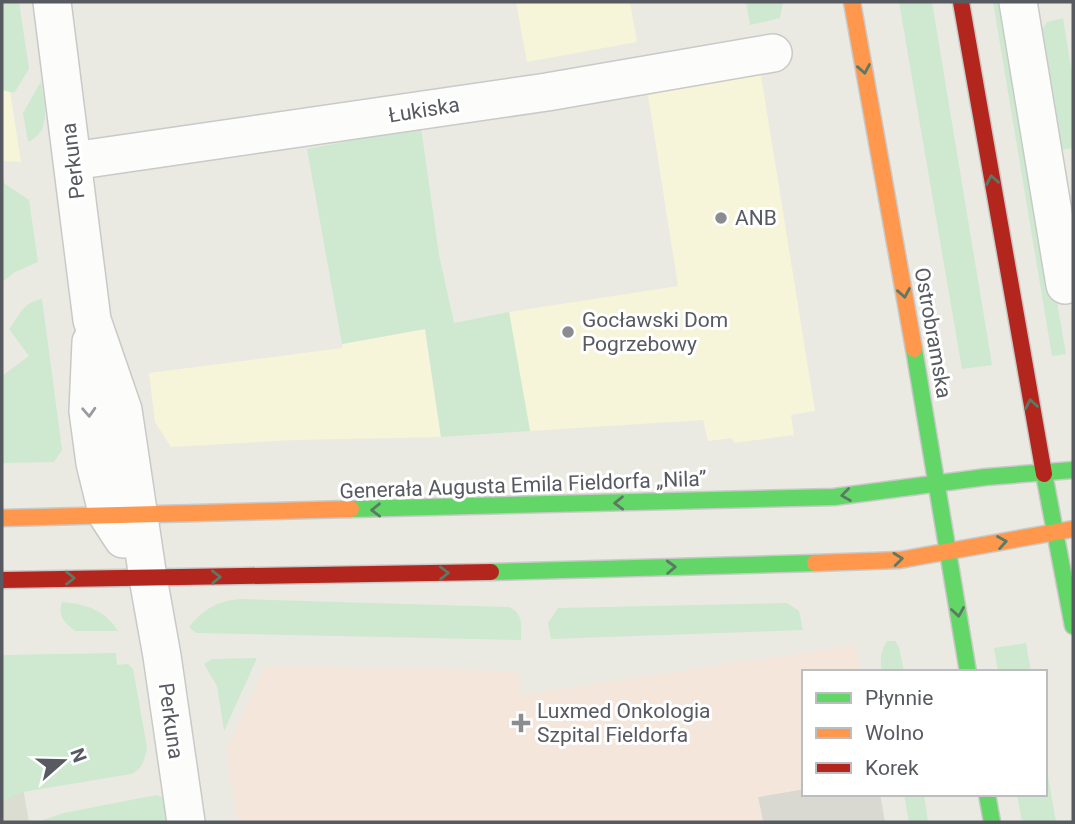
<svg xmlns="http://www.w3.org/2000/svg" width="1075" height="824" font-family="Roboto,sans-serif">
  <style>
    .commercial { fill: #f6f4d9 }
    .industrial { fill: #d9d9d1 }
    .education { fill: #dcddd1 }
    .medical { fill: #f5e6db }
    .green { fill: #cee9d0 }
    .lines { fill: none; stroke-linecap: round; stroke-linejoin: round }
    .street-casing { stroke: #c9c9c8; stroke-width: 40 }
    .fast-casing { stroke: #c9c9c8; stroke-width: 19 }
    .slow-casing { stroke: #c9c9c8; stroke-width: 19 }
    .jam-casing { stroke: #c9c9c8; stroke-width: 19 }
    .street { stroke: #fcfcfb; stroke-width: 37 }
    .fast { stroke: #63d668; stroke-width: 16 }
    .slow { stroke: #ff974d; stroke-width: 16 }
    .jam { stroke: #b3261e; stroke-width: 16 }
    .oneway { stroke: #5b7964 }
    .oneway2 { stroke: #9a9b9f }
    .poi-dot { fill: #8b8c8f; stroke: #fff; stroke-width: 2.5 }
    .labels { text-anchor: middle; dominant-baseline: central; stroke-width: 6; stroke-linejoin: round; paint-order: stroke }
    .street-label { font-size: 21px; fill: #585a62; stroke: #fff }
    .poi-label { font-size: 21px; fill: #585a62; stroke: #fff; text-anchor: start }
  </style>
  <rect width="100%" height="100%" fill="#eaeae2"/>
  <g class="commercial">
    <path d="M 516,2 L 630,2 L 637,42 L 527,62 Z"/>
    <path d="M 2,40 L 21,162 L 2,161 Z"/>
    <path d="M 760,69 L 815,411 L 791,415 L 794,435 L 734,443 L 732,438 L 708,441 L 703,420 L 530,431 L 509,312 L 678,286 L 647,89 Z"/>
    <path d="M 425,329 L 441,437 L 295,440 L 171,447 L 155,422 L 149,373 L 342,348 L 342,344 Z"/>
  </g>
  <path class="industrial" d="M 804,789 L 804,794 L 880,794 L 885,822 L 763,822 L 758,797 Z"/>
  <path class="education" d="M 2,672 L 3,672 L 29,822 L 2,822 Z"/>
  <path class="medical" d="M 856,645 L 861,672 L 804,672 L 804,789 L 758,797 L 763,822 L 238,822 L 226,750 L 265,667 L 517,671 L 522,695 Z"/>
  <g class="green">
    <path d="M 2,2 L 19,2 L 29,69 L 14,93 L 2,90 Z"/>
    <path d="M 746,2 L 783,2 L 780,18 L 750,25 Z"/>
    <path d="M 899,2 L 932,2 L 992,365 L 962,369 Z"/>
    <path d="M 993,2 L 1005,2 L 1066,354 L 1052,356 Z"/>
    <path d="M 1063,18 L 1073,80 L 1073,148 L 1053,151 L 1035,40 L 1047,22 Z"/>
    <path d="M 41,81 C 44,103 53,131 28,142 L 23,113 Z"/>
    <path d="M 421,127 L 439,255 L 454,323 L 509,312 L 530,431 L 441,437 L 425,329 L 342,344 L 307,149 Z"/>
    <path d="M 2,177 L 5,184 L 29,200 L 38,262 L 15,272 L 2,282 Z"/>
    <path d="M 42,299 L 62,450 L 54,462 L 2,463 L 2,376 L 29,356 L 9,329 C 20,315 23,302 42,299 Z"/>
    <path d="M 240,599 L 509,607 C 524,614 521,626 521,640 L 196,633 L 189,627 C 203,609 218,601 240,599 Z"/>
    <path d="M 62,602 C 86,604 105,610 118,631 L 75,631 C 65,623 57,616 62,602 Z"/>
    <path d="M 787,603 L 799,611 L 803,630 L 551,639 L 548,623 L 558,608 Z"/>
    <path d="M 887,641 L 895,641 L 899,647 L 904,672 L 882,672 C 880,661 880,651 887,641 Z"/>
    <path d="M 1026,643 L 1031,672 L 998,672 L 994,648 Z"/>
    <path d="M 116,653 L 117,665 L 128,664 L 133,669 L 147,747 C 145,758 143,769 131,774 L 23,792 L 2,802 L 2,655 Z"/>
    <path d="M 257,658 L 224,731 L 217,686 L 204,664 L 212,659 Z"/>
    <path d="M 1045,759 L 1056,822 L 1022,822 L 1017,794 L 1045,794 Z"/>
    <path d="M 904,794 L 924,794 L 928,822 L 909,822 Z"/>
    <path d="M 156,795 L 165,798 L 172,822 L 37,822 L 64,813 Z"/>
  </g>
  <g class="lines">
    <g class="street-casing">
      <g id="street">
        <path d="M 52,2 L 92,320 L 123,410 L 148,578 L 162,656 L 186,822"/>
        <path d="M 1018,2 L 1065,285"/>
        <path d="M 73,161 L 547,92 L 773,53"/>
        <path d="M 91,342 L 88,411 L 95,463 L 108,516 L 123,539"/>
      </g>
    </g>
    <g class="fast-casing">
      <g id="fast">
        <path d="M 914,349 L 968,672"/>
        <path d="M 1044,474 L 1073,626"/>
        <path d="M 351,509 L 834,497 L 986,477 L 1073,470"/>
        <path d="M 491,572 L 815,563"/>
        <path d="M 987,794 L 992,822"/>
      </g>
    </g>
    <g class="slow-casing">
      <g id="slow">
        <path d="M 852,2 L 914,349"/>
        <path d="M 2,518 L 351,509"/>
        <path d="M 815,563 L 900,560 L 1073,529"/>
      </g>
    </g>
    <g class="jam-casing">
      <g id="jam">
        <path d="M 961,2 L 1044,474"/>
        <path d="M 2,580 L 491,572"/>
      </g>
    </g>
    <use href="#street" class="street"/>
    <use href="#fast" class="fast"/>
    <use href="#slow" class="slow"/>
    <use href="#jam" class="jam"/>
  </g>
  <defs><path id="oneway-chevron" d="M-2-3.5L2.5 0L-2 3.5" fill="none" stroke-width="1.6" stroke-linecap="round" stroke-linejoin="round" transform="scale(1.75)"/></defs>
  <g class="oneway">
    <use href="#oneway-chevron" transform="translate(864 69) rotate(80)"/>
    <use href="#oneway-chevron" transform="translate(992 180) rotate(-100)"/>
    <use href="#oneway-chevron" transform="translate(904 293) rotate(80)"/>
    <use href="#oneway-chevron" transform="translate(1031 404) rotate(-100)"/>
    <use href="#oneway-chevron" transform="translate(846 495) rotate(172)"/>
    <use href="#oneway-chevron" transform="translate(619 503) rotate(179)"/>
    <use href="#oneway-chevron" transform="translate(376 510) rotate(179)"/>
    <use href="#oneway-chevron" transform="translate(1002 542) rotate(-10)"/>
    <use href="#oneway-chevron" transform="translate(898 559) rotate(-6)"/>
    <use href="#oneway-chevron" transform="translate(671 567) rotate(-2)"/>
    <use href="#oneway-chevron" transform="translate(444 573) rotate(-1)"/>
    <use href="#oneway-chevron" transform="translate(216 577) rotate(-1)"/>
    <use href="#oneway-chevron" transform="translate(70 578)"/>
    <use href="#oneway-chevron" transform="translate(958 612) rotate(81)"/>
  </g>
  <use class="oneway2" href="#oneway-chevron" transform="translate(89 412) rotate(87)"/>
  <g class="poi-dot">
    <circle cx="721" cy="218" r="7"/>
    <circle cx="568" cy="332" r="7"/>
    <path d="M517.5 712.5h7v7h7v7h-7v7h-7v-7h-7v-7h7z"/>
  </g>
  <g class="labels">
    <g class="street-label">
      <text transform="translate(424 110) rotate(-9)">Łukiska</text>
      <text transform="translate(73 161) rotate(-97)">Perkuna</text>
      <text transform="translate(933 333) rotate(80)">Ostrobramska</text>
      <text transform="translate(523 485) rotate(-2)">Generała Augusta Emila Fieldorfa „Nila”</text>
      <text transform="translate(171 721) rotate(82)">Perkuna</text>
    </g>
    <g class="poi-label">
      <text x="735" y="218">ANB</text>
      <text x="582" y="320">Gocławski Dom<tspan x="582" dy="24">Pogrzebowy</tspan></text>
      <text x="537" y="711">Luxmed Onkologia<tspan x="537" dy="24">Szpital Fieldorfa</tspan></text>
    </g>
  </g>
  <rect width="1075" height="824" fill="none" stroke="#585a62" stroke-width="7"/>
  <rect x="802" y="670" width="245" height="126" fill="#ffffff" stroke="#bcbdc0" stroke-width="2"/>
  <rect x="816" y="693" width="35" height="10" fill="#63d668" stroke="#bcbdc0" stroke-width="2"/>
  <text x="865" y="705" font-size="21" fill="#585a62">Płynnie</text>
  <rect x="816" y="728" width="35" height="10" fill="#ff974d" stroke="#bcbdc0" stroke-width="2"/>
  <text x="865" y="740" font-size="21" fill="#585a62">Wolno</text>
  <rect x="816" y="763" width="35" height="10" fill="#b3261e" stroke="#bcbdc0" stroke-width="2"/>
  <text x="865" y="775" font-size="21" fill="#585a62">Korek</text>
  <g transform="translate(63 761) rotate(70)" stroke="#ffffff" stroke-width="5" paint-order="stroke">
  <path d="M0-5L12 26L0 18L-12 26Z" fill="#585a62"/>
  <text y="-10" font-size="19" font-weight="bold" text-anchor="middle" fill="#585a62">N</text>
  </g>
</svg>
